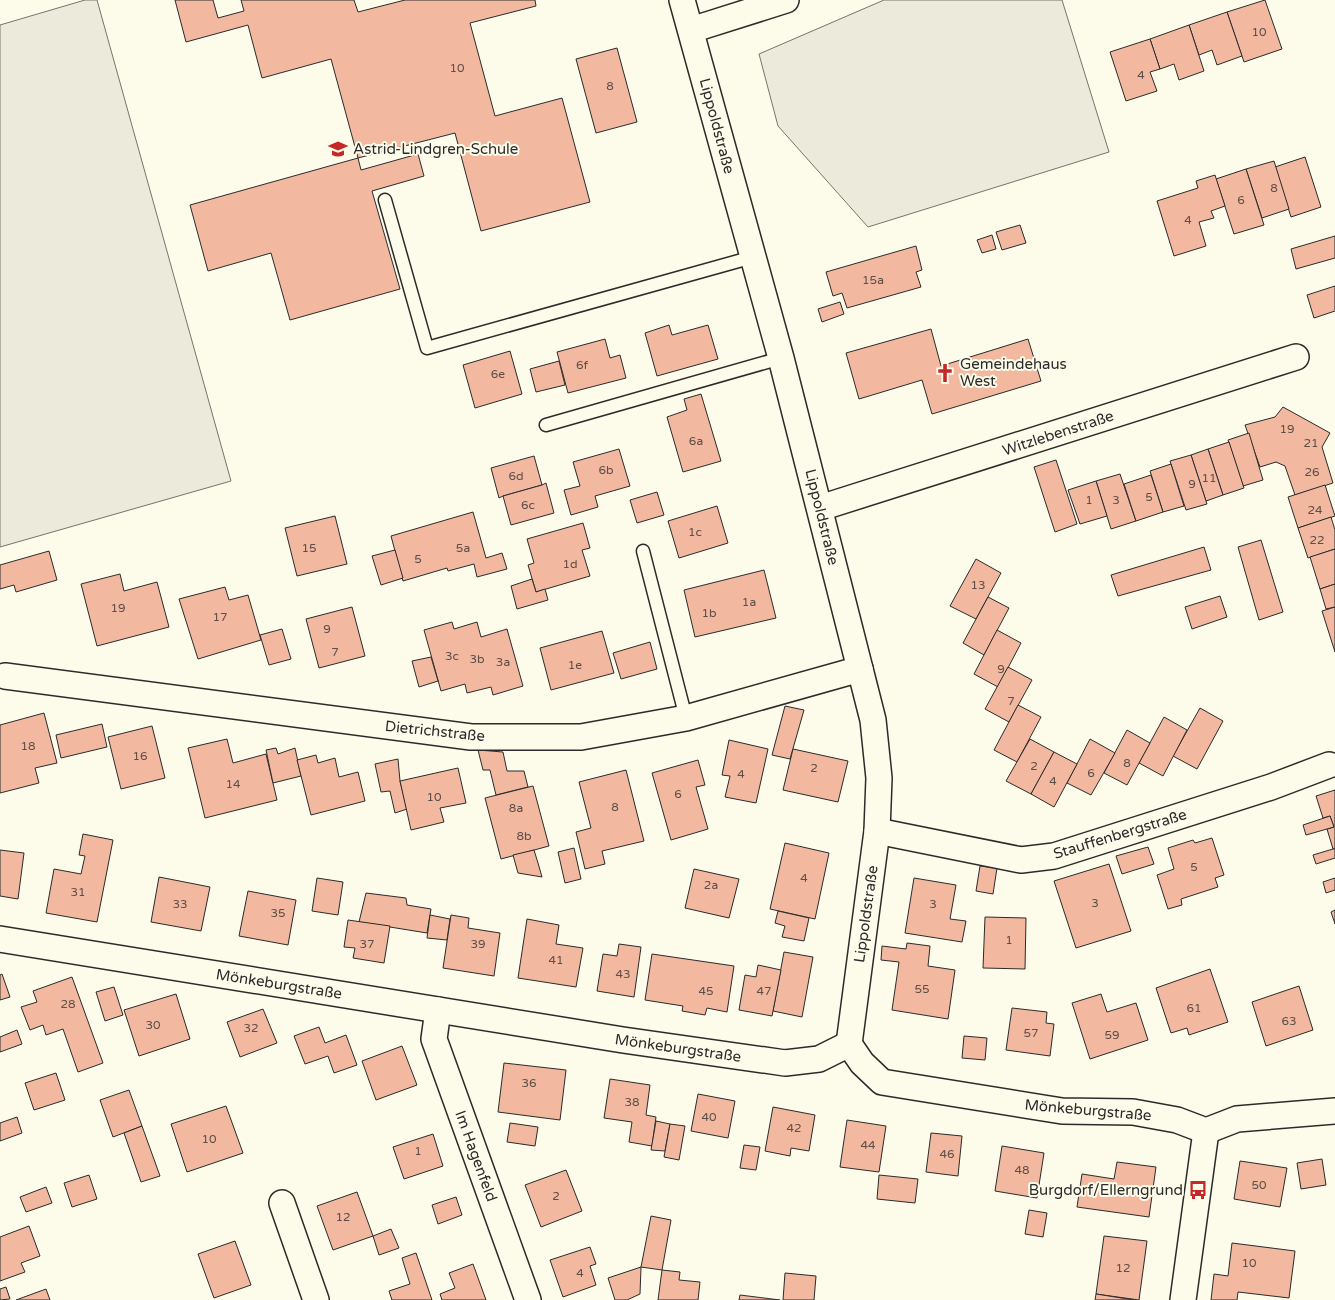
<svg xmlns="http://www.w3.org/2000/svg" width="1335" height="1300" font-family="'Varela Round',sans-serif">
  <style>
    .green { fill: #ecebdb; stroke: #74746e }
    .building { fill: #f2b8a0; stroke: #2b2b2b }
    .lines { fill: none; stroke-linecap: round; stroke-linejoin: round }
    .lane-casing { stroke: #2b2b2b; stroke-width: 15 }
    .street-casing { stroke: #2b2b2b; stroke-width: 28 }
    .lane { stroke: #fdfbea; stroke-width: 12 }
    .street { stroke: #fdfbea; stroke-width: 25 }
    .labels { text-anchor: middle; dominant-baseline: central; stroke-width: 4; stroke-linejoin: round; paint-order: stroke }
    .number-label { font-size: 12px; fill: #5d4e48 }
    .street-label { font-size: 15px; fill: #2b2b2b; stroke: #fdfbea }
    .poi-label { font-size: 15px; fill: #2b2b2b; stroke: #fdfbea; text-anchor: start }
  </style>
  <rect width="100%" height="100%" fill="#fdfbea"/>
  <g class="green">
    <path d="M 85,0 L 97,0 L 231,481 L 0,547 L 0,25 Z"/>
    <path d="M 884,0 L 1062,0 L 1109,152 L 868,227 L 778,126 L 759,54 Z"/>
  </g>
  <g class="building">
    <path d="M 175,0 L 213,0 L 218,18 L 244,11 L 241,0 L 354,0 L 358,12 L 405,0 L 535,0 L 536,6 L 470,23 L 495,116 L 562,98 L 590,202 L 481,231 L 455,133 L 358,158 L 331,59 L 262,78 L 248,25 L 186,42 Z"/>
    <path d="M 1265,0 L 1282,49 L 1244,62 L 1227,12 Z"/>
    <path d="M 1227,12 L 1242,56 L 1217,65 L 1212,50 L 1199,55 L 1189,25 Z"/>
    <path d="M 1189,25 L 1204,71 L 1179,80 L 1174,64 L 1160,69 L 1150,39 Z"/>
    <path d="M 1150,39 L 1160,69 L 1150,72 L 1157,91 L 1126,101 L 1110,52 Z"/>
    <path d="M 617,48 L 637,122 L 596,133 L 576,59 Z"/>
    <path d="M 418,154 L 424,176 L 372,191 L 400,289 L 290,320 L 271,253 L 208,271 L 190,205 L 358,158 L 361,170 Z"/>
    <path d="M 1305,157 L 1321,207 L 1291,217 L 1275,167 Z"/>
    <path d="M 1274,161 L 1289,209 L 1262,218 L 1246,169 Z"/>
    <path d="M 1246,169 L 1264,225 L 1234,234 L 1216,179 Z"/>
    <path d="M 1215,175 L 1225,206 L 1211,211 L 1214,218 L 1199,222 L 1206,246 L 1174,256 L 1157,201 L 1198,188 L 1196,181 Z"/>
    <path d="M 1020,225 L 1026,243 L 1002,250 L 996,232 Z"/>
    <path d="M 992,235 L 996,249 L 982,253 L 977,240 Z"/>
    <path d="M 1335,236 L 1335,258 L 1296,269 L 1291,249 Z"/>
    <path d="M 916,246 L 922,270 L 916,272 L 921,287 L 847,308 L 842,293 L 833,296 L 826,272 Z"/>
    <path d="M 1335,286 L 1335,311 L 1314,318 L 1307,295 Z"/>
    <path d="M 840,302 L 844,314 L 822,322 L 818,309 Z"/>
    <path d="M 669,325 L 672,335 L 708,325 L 718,359 L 657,376 L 645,333 Z"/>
    <path d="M 931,329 L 941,366 L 1028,339 L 1041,381 L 932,414 L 922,380 L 859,399 L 846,353 Z"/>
    <path d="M 605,339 L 610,358 L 620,355 L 626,378 L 568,393 L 557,352 Z"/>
    <path d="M 510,351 L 522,394 L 475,408 L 463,365 Z"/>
    <path d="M 559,361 L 565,385 L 536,392 L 530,369 Z"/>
    <path d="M 701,394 L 721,461 L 683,472 L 667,417 L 687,410 L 684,399 Z"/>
    <path d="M 1283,407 L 1330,433 L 1322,447 L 1333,483 L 1295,495 L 1285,466 L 1276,462 L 1260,467 L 1245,425 L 1275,417 Z"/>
    <path d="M 1249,433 L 1263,480 L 1243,486 L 1228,440 Z"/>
    <path d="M 1229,442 L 1244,488 L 1223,495 L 1208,449 Z"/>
    <path d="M 619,449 L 630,486 L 595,496 L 598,507 L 571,515 L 564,490 L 580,486 L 573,462 Z"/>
    <path d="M 1208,449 L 1223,495 L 1206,501 L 1191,455 Z"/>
    <path d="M 1191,455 L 1207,504 L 1186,510 L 1170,461 Z"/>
    <path d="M 534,456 L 542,485 L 503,496 L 499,498 L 491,468 Z"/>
    <path d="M 1056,460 L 1077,524 L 1055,532 L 1034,467 Z"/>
    <path d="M 1171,464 L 1184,506 L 1163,512 L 1150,471 Z"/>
    <path d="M 1120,474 L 1136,521 L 1111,529 L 1096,481 Z"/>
    <path d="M 1151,475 L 1163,512 L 1136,521 L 1124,484 Z"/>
    <path d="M 1096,481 L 1107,516 L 1080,524 L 1068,490 Z"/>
    <path d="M 546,483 L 554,513 L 511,525 L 503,496 L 542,485 Z"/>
    <path d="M 1325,485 L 1335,516 L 1298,528 L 1288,497 Z"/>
    <path d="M 657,492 L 664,515 L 637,523 L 630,500 Z"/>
    <path d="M 717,506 L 728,543 L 679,558 L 668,521 Z"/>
    <path d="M 473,512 L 486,558 L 502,553 L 507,569 L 477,577 L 474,564 L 448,571 L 447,568 L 403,581 L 391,536 Z"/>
    <path d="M 335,516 L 347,564 L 297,576 L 285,528 Z"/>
    <path d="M 1331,517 L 1335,530 L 1335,549 L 1308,558 L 1298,528 Z"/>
    <path d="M 583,523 L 590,548 L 582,550 L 590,576 L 536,592 L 528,565 L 534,563 L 527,539 Z"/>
    <path d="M 1261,540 L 1283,612 L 1259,620 L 1238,547 Z"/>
    <path d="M 1204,547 L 1211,570 L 1118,596 L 1111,575 Z"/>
    <path d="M 1335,549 L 1335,584 L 1320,589 L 1310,557 Z"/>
    <path d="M 395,550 L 403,578 L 381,585 L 372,556 Z"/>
    <path d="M 49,551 L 57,580 L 16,592 L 14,585 L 0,589 L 0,565 Z"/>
    <path d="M 976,559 L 1001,573 L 976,619 L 950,606 Z"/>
    <path d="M 764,570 L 776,618 L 695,637 L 684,590 Z"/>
    <path d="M 120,574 L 124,591 L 157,582 L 169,627 L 97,646 L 81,584 Z"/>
    <path d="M 532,579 L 536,592 L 545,589 L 548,600 L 517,609 L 511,586 Z"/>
    <path d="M 1335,584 L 1335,607 L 1326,609 L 1320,589 Z"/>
    <path d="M 225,587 L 229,600 L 248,595 L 261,640 L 198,659 L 179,599 Z"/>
    <path d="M 1220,596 L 1227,617 L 1192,629 L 1185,607 Z"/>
    <path d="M 988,597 L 1009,608 L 984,655 L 963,643 Z"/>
    <path d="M 352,607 L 365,656 L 319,668 L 306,619 Z"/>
    <path d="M 1335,607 L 1335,652 L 1322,611 Z"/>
    <path d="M 452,622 L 454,629 L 477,622 L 481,637 L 507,629 L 523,686 L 493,695 L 491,687 L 467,693 L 465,684 L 441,691 L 424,630 Z"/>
    <path d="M 282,629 L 291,659 L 269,665 L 260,635 Z"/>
    <path d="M 997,630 L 1021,643 L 998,687 L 974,674 Z"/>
    <path d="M 602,631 L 614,673 L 551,690 L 540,648 Z"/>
    <path d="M 650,642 L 657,669 L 621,679 L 613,653 Z"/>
    <path d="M 431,657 L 438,681 L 419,687 L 412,661 Z"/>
    <path d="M 1008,667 L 1032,680 L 1009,722 L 985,709 Z"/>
    <path d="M 1018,705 L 1041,717 L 1017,762 L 994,750 Z"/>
    <path d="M 785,706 L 804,710 L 790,759 L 772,755 Z"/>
    <path d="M 1200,708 L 1223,721 L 1197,769 L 1173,756 Z"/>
    <path d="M 44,713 L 57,763 L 35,768 L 39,783 L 0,793 L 0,725 Z"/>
    <path d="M 1164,717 L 1187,730 L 1163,776 L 1139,763 Z"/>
    <path d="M 102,724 L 107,747 L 61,758 L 56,735 Z"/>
    <path d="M 152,726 L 165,778 L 121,789 L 108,737 Z"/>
    <path d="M 1127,730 L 1150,743 L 1127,785 L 1104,773 Z"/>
    <path d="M 227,739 L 233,763 L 266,754 L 277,800 L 205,818 L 188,748 Z"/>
    <path d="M 1030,739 L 1054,752 L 1031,794 L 1006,781 Z"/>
    <path d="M 1090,739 L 1115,753 L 1091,795 L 1067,783 Z"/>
    <path d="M 729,740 L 768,749 L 756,803 L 725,797 L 730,776 L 722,775 Z"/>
    <path d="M 276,748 L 278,754 L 295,748 L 301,776 L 273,783 L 266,750 Z"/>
    <path d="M 793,749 L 848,761 L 838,802 L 783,790 Z"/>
    <path d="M 478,750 L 503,752 L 507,771 L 524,771 L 528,787 L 496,795 L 490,770 L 483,770 Z"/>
    <path d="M 1054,752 L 1077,764 L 1054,807 L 1031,794 Z"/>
    <path d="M 316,755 L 318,763 L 335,758 L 339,777 L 358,772 L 365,801 L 311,815 L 297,760 Z"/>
    <path d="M 398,759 L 400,781 L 407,809 L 395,813 L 390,791 L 381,792 L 375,764 Z"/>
    <path d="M 698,760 L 705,785 L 696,787 L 708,829 L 671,840 L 652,773 Z"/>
    <path d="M 458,768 L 466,803 L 440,808 L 444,822 L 411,830 L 400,781 Z"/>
    <path d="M 626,770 L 644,841 L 602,851 L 605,864 L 585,869 L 576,832 L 591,828 L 579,782 Z"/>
    <path d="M 533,786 L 549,846 L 501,859 L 485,798 Z"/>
    <path d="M 1335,790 L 1335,849 L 1333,849 L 1327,829 L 1334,827 L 1330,816 L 1323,818 L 1316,796 Z"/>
    <path d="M 1330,816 L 1334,827 L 1306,835 L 1303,825 Z"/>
    <path d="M 83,834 L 113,840 L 97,922 L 46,913 L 54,869 L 81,874 L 85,856 L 79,855 Z"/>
    <path d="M 1212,838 L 1224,875 L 1215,878 L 1218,887 L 1181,899 L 1182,905 L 1168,909 L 1157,875 L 1174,869 L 1168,848 L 1193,840 L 1195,843 Z"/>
    <path d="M 785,843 L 829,853 L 815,919 L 770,909 Z"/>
    <path d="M 1148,847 L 1154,864 L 1122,874 L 1116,856 Z"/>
    <path d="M 574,848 L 581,879 L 565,883 L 558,852 Z"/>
    <path d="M 1333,849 L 1335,849 L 1335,858 L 1316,864 L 1313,855 Z"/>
    <path d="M 0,850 L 24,853 L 18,899 L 0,896 Z"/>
    <path d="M 534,850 L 538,863 L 542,877 L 518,873 L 513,855 Z"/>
    <path d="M 1109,864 L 1131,931 L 1076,948 L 1054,881 Z"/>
    <path d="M 980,866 L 997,868 L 993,894 L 976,891 Z"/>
    <path d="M 694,869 L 739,879 L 729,918 L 685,908 Z"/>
    <path d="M 159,877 L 210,887 L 201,931 L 151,922 Z"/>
    <path d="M 317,878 L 343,882 L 338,915 L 312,911 Z"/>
    <path d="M 914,878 L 956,885 L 950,919 L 966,921 L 962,942 L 905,933 Z"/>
    <path d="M 1335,878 L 1335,890 L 1326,893 L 1323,882 Z"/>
    <path d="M 248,891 L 296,900 L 288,945 L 239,936 Z"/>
    <path d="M 366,893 L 406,898 L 407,905 L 431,909 L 427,933 L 359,922 Z"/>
    <path d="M 1335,910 L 1335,924 L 1331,912 Z"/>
    <path d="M 778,911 L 809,918 L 804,941 L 782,937 L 785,926 L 775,923 Z"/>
    <path d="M 430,915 L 450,919 L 447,940 L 427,938 Z"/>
    <path d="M 451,915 L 469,918 L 468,928 L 500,933 L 494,976 L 443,968 Z"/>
    <path d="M 985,917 L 1026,918 L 1025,969 L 983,968 Z"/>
    <path d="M 527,919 L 559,925 L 556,944 L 583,948 L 576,987 L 518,978 Z"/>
    <path d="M 348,920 L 390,926 L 384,963 L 353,958 L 355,948 L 344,947 Z"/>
    <path d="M 907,943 L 930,946 L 928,966 L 955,970 L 948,1019 L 892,1010 L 899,962 L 881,960 L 882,946 L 906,949 Z"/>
    <path d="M 619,944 L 641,947 L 634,997 L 597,991 L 603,954 L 617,956 Z"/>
    <path d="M 784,952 L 813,957 L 802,1017 L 773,1011 Z"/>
    <path d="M 652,954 L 734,966 L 727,1012 L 707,1008 L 705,1015 L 682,1011 L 683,1006 L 645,1000 Z"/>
    <path d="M 758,965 L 781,970 L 772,1016 L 739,1010 L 745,975 L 756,977 Z"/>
    <path d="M 1210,969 L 1228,1022 L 1189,1035 L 1187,1028 L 1171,1033 L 1156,988 Z"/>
    <path d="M 2,974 L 10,997 L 0,1000 L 0,975 Z"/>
    <path d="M 72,977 L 103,1063 L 78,1072 L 63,1029 L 46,1035 L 43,1025 L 30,1030 L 21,1007 L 37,1002 L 33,991 Z"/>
    <path d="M 1299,986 L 1313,1030 L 1266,1046 L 1252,1002 Z"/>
    <path d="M 114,987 L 123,1015 L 105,1021 L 96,992 Z"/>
    <path d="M 176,994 L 190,1039 L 139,1056 L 124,1010 Z"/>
    <path d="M 1101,994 L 1107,1012 L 1136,1003 L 1148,1040 L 1090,1059 L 1072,1003 Z"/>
    <path d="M 1012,1008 L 1047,1012 L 1046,1023 L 1054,1024 L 1050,1056 L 1006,1050 Z"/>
    <path d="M 263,1009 L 277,1043 L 240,1057 L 227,1022 Z"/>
    <path d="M 319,1027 L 325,1043 L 346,1035 L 357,1065 L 334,1073 L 328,1056 L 305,1064 L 294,1036 Z"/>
    <path d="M 17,1030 L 22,1044 L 0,1052 L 0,1037 Z"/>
    <path d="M 964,1036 L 987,1038 L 985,1060 L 962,1058 Z"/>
    <path d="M 402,1046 L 417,1085 L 376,1100 L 362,1061 Z"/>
    <path d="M 504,1063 L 566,1070 L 560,1120 L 498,1112 Z"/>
    <path d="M 56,1073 L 65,1100 L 34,1110 L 25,1083 Z"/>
    <path d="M 610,1079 L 650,1085 L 646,1115 L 656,1117 L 652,1146 L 629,1142 L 632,1122 L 604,1118 Z"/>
    <path d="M 129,1090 L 142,1126 L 113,1137 L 100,1100 Z"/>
    <path d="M 698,1094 L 735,1101 L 728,1138 L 691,1131 Z"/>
    <path d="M 226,1106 L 243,1153 L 187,1172 L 171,1124 Z"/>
    <path d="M 773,1107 L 815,1115 L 809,1151 L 791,1148 L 790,1156 L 765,1151 Z"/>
    <path d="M 17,1117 L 22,1133 L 0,1141 L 0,1123 Z"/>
    <path d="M 847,1120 L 886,1126 L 879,1172 L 840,1167 Z"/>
    <path d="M 656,1121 L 670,1124 L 665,1151 L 651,1150 Z"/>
    <path d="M 510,1123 L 538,1127 L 535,1146 L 507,1142 Z"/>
    <path d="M 670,1124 L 685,1126 L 679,1160 L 664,1157 Z"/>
    <path d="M 142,1126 L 160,1176 L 141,1182 L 124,1133 Z"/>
    <path d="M 931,1133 L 962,1136 L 958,1176 L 926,1172 Z"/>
    <path d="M 433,1134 L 443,1166 L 404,1179 L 393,1147 Z"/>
    <path d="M 744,1145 L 760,1147 L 756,1170 L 740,1168 Z"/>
    <path d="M 1002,1146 L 1044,1153 L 1037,1198 L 995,1191 Z"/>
    <path d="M 1322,1159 L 1326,1185 L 1301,1189 L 1297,1163 Z"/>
    <path d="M 1240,1161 L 1287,1168 L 1280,1207 L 1234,1199 Z"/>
    <path d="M 1117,1162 L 1156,1167 L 1149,1217 L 1077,1207 L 1082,1174 L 1114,1179 Z"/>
    <path d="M 566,1170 L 582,1211 L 541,1227 L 525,1185 Z"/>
    <path d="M 89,1175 L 97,1199 L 72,1207 L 64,1183 Z"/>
    <path d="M 879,1175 L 918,1179 L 915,1203 L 877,1199 Z"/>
    <path d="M 46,1187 L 52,1203 L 26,1212 L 20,1197 Z"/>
    <path d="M 357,1192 L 373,1236 L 333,1250 L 317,1206 Z"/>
    <path d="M 456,1197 L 462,1215 L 438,1224 L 432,1205 Z"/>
    <path d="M 1029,1210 L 1047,1213 L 1043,1237 L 1025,1234 Z"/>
    <path d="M 651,1216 L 671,1220 L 662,1270 L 641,1267 Z"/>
    <path d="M 29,1226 L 40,1256 L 21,1263 L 25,1272 L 0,1281 L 0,1237 Z"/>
    <path d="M 391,1229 L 399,1248 L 379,1255 L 373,1236 Z"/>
    <path d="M 1104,1236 L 1147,1241 L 1139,1300 L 1096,1294 Z"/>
    <path d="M 235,1241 L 251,1285 L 214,1298 L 198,1254 Z"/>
    <path d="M 1232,1243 L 1295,1251 L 1289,1298 L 1238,1292 L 1237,1300 L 1211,1300 L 1214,1274 L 1228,1276 Z"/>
    <path d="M 590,1247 L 596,1264 L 590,1266 L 596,1285 L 563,1297 L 550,1260 Z"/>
    <path d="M 416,1253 L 432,1300 L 392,1300 L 389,1291 L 410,1284 L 402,1258 Z"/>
    <path d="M 473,1264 L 486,1300 L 442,1300 L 440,1294 L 455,1288 L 449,1273 Z"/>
    <path d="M 641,1267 L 640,1294 L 627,1300 L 615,1300 L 608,1278 Z"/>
    <path d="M 662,1270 L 680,1272 L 679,1280 L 700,1282 L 698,1300 L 658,1300 Z"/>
    <path d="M 785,1273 L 816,1276 L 814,1300 L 783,1300 Z"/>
    <path d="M 6,1287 L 10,1299 L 0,1300 L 0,1289 Z"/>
    <path d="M 46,1289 L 50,1300 L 16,1300 Z"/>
    <path d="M 1096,1294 L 1134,1300 L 1095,1300 Z"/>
    <path d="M 740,1295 L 780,1300 L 739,1300 Z"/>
  </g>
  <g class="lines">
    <g class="lane-casing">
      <g id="lane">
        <path d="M 385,200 L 427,348 L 753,257"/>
        <path d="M 546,425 L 781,358"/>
        <path d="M 643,551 L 686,718"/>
      </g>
    </g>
    <g class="street-casing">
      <g id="street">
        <path d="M 682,0 L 781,358 L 873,720 L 879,778 L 877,831 L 849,1044"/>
        <path d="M 691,30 L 786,0"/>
        <path d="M 820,508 L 1296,357"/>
        <path d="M 5,676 L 471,737 L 581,737 L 686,718 L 860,669"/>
        <path d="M 877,831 L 1021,860 L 1054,856 L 1271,787 L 1329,765"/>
        <path d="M 0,939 L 623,1040 L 785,1063 L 819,1059 L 849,1044 L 862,1063 L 882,1082 L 1062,1111 L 1133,1112 L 1177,1120 L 1206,1131 L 1237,1119 L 1335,1111"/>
        <path d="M 438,1010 L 434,1039 L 528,1300"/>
        <path d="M 282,1203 L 316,1300"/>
        <path d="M 1183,1300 L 1206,1131"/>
      </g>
    </g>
    <use href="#lane" class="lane"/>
    <use href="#street" class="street"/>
  </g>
  <defs>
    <g id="school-bare" transform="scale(1.5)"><path d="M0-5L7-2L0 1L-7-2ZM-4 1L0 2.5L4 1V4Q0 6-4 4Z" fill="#c62828" stroke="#fdfbea" stroke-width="2.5" paint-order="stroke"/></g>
    <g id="church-bare" transform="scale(1.5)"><path d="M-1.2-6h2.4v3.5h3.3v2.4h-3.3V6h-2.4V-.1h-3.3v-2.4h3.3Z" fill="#c62828" stroke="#fdfbea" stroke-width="2.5" paint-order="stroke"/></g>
    <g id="bus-bare" transform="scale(1.5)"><path d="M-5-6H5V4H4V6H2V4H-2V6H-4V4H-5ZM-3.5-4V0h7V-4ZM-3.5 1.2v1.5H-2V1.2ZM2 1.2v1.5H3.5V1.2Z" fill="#c62828" stroke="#fdfbea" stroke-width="2.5" paint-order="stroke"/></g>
  </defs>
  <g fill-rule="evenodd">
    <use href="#school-bare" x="338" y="149"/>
    <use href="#church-bare" x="945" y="373"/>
    <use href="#bus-bare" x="1198" y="1190"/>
  </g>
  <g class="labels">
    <g class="number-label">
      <text x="1259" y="32">10</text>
      <text x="457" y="68">10</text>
      <text x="1141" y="75">4</text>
      <text x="610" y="86">8</text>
      <text x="1274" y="188">8</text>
      <text x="1241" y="200">6</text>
      <text x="1188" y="220">4</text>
      <text x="873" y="280">15a</text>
      <text x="582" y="365">6f</text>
      <text x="498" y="374">6e</text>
      <text x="1287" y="429">19</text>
      <text x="696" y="441">6a</text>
      <text x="1311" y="443">21</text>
      <text x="606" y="470">6b</text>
      <text x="1312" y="472">26</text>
      <text x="516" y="476">6d</text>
      <text x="1209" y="478">11</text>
      <text x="1192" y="484">9</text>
      <text x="1149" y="497">5</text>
      <text x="1089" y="500">1</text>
      <text x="1116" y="500">3</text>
      <text x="528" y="505">6c</text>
      <text x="1315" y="510">24</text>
      <text x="695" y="532">1c</text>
      <text x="1317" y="540">22</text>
      <text x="309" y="548">15</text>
      <text x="463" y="548">5a</text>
      <text x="418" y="559">5</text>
      <text x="570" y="564">1d</text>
      <text x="978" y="585">13</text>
      <text x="749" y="602">1a</text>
      <text x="118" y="608">19</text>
      <text x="709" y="613">1b</text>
      <text x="220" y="617">17</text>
      <text x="327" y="629">9</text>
      <text x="335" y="652">7</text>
      <text x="452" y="656">3c</text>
      <text x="477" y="659">3b</text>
      <text x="503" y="662">3a</text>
      <text x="575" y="665">1e</text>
      <text x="1001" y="669">9</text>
      <text x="1011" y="701">7</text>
      <text x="28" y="746">18</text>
      <text x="140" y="756">16</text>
      <text x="1127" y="763">8</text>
      <text x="1034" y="766">2</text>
      <text x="814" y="768">2</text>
      <text x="1091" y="773">6</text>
      <text x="741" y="774">4</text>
      <text x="1053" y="781">4</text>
      <text x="233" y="784">14</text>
      <text x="678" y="794">6</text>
      <text x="434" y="797">10</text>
      <text x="615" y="807">8</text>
      <text x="516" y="808">8a</text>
      <text x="524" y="836">8b</text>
      <text x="1194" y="867">5</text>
      <text x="804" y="878">4</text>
      <text x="711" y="885">2a</text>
      <text x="78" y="892">31</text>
      <text x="1095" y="903">3</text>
      <text x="180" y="904">33</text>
      <text x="933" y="904">3</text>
      <text x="278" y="913">35</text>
      <text x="1009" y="940">1</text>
      <text x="367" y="944">37</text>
      <text x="478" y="944">39</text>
      <text x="556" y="960">41</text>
      <text x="623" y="974">43</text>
      <text x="922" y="989">55</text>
      <text x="706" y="991">45</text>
      <text x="764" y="991">47</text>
      <text x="68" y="1004">28</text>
      <text x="1194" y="1008">61</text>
      <text x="1289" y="1021">63</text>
      <text x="153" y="1025">30</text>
      <text x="251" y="1028">32</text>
      <text x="1031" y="1033">57</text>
      <text x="1112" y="1035">59</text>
      <text x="529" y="1083">36</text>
      <text x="632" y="1102">38</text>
      <text x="709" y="1117">40</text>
      <text x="794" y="1128">42</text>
      <text x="209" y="1139">10</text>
      <text x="868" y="1145">44</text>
      <text x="418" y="1151">1</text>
      <text x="947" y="1154">46</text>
      <text x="1022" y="1170">48</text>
      <text x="1259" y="1185">50</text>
      <text x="556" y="1196">2</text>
      <text x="343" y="1217">12</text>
      <text x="1249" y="1263">10</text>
      <text x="1123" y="1268">12</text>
      <text x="580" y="1273">4</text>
    </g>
    <g class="street-label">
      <text transform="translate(717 126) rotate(75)">Lippoldstraße</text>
      <text transform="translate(1058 433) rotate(-18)">Witzlebenstraße</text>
      <text transform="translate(822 517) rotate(76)">Lippoldstraße</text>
      <text transform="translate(435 731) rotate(6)">Dietrichstraße</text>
      <text transform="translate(1120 834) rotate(-17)">Stauffenbergstraße</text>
      <text transform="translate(866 914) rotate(-82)">Lippoldstraße</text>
      <text transform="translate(279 984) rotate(9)">Mönkeburgstraße</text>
      <text transform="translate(678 1048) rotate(8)">Mönkeburgstraße</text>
      <text transform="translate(1088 1110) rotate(5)">Mönkeburgstraße</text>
      <text transform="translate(476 1156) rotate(70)">Im Hagenfeld</text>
    </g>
    <g class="poi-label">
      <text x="353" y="149">Astrid-Lindgren-Schule</text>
      <text x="960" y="364">Gemeindehaus<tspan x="960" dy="17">West</tspan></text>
      <text x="1183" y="1190" text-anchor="end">Burgdorf/Ellerngrund</text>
    </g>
  </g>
</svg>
